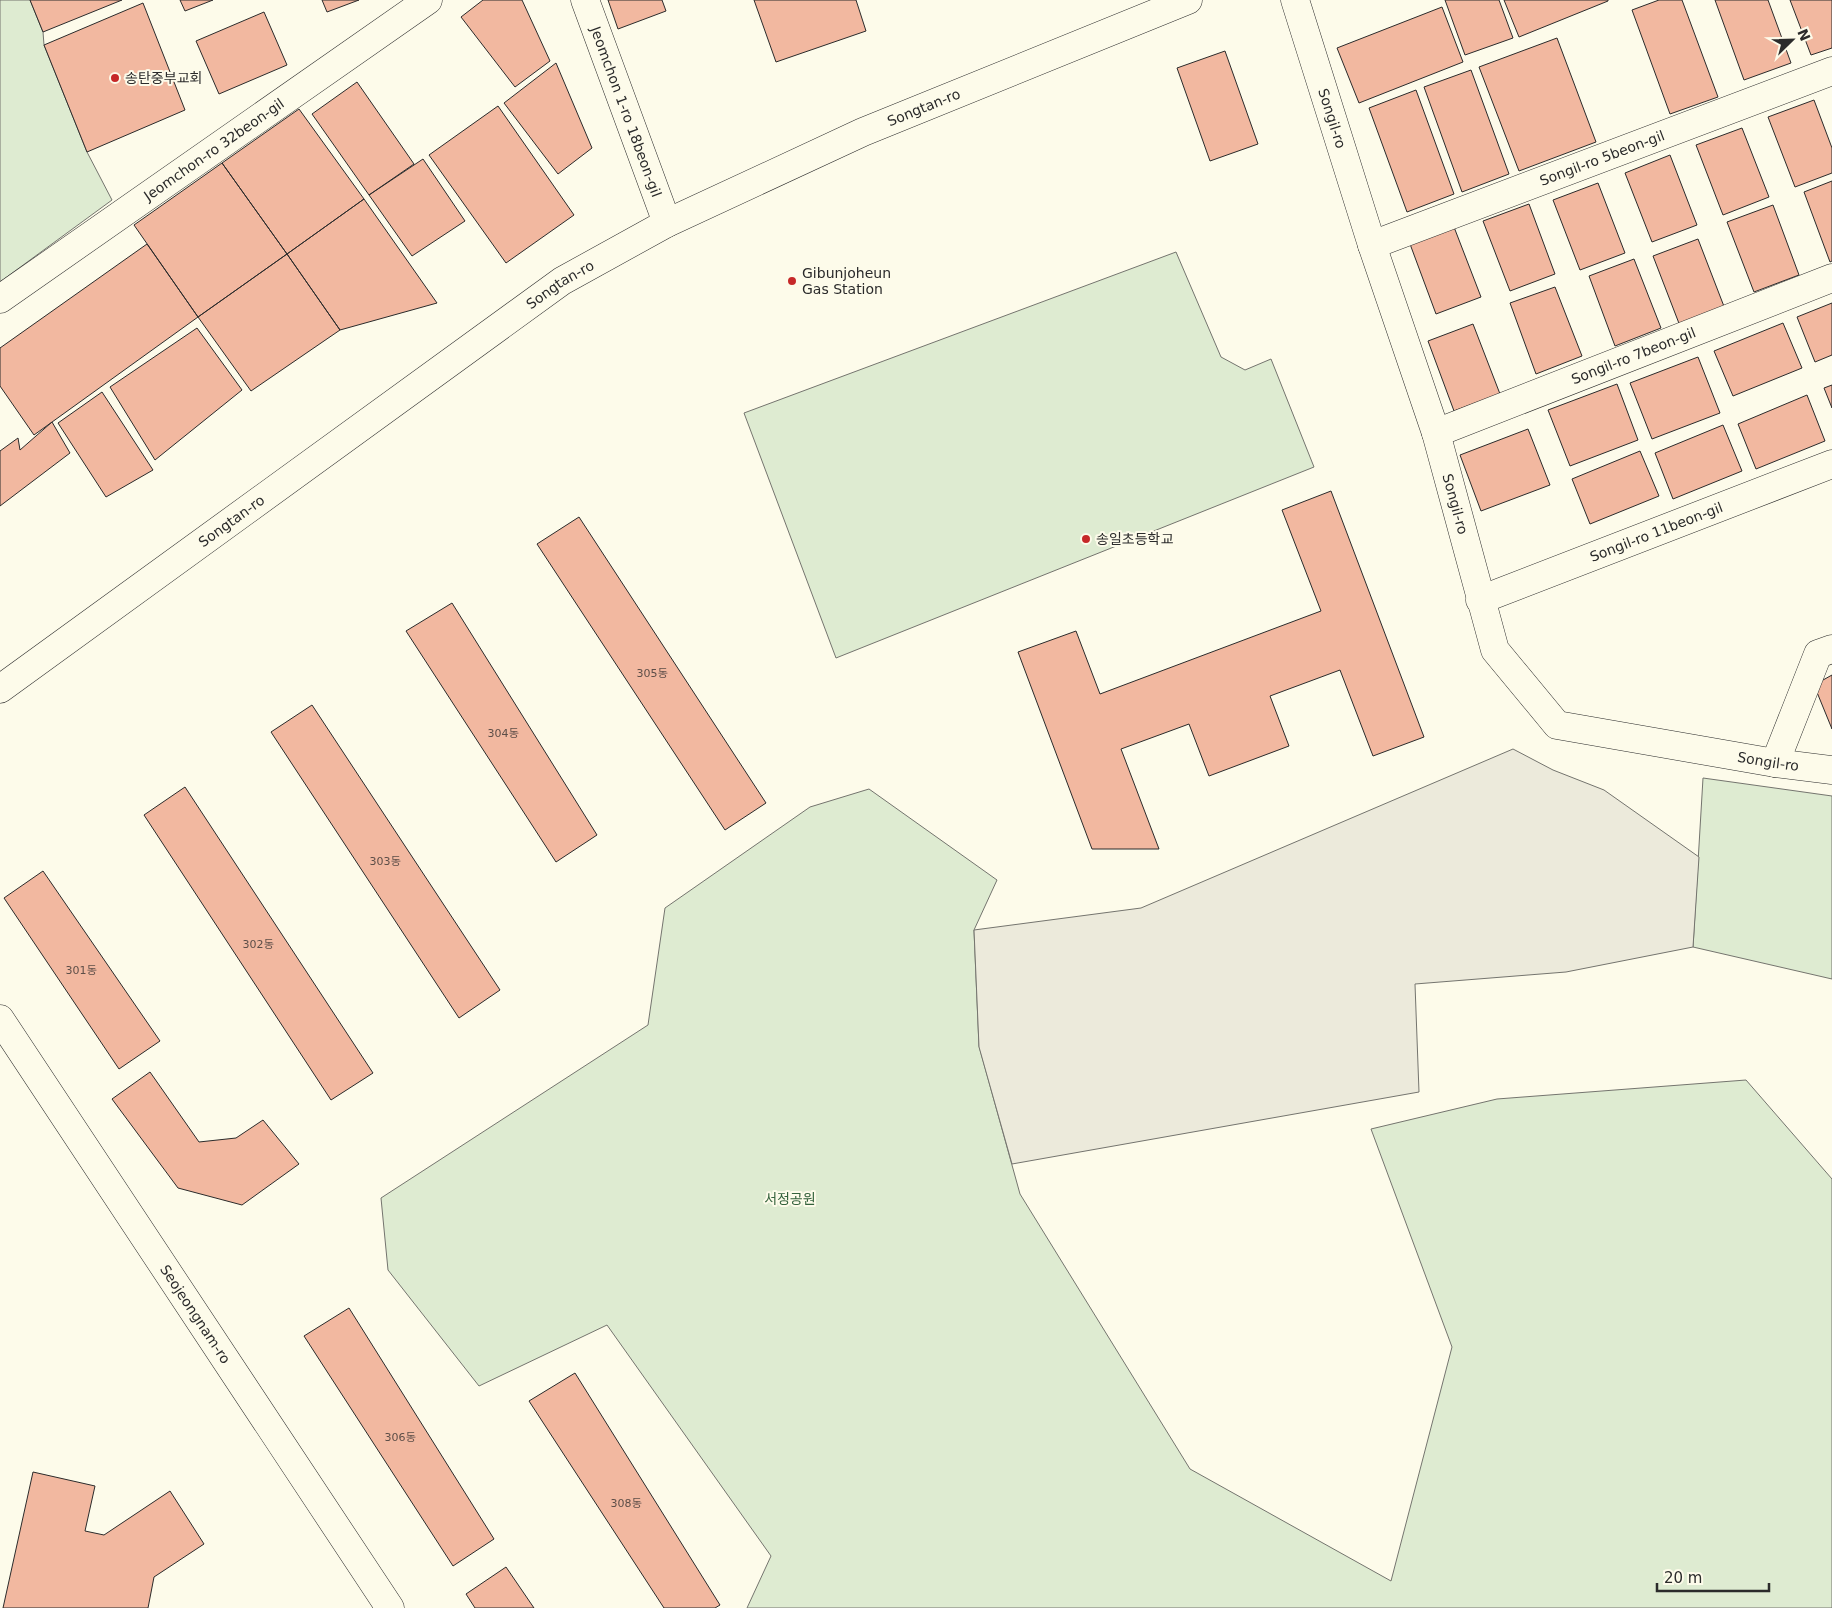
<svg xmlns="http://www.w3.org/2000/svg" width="1832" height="1608" font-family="'DejaVu Sans','Noto Sans KR',sans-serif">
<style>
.green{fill:#deebd1;stroke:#74746e}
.parking{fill:#eceadb;stroke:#74746e}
.building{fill:#f2b8a0;stroke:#2b2b2b}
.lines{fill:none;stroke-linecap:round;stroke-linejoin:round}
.street-casing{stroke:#2b2b2b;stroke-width:29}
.secondary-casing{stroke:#2b2b2b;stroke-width:29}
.street{stroke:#fdfbea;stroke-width:28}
.secondary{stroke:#fdfbea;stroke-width:28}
.poi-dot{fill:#c62828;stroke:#fdfbea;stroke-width:2}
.labels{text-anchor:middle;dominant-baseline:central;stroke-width:4;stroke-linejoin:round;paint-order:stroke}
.number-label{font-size:11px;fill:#5d4e48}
.poi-label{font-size:14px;fill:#2b2b2b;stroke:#fdfbea;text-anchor:start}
.street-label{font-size:14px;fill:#2b2b2b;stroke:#fdfbea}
.park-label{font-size:14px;fill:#34623c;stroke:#fdfbea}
</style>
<rect width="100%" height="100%" fill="#fdfbea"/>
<path class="green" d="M0 0H30L43 32 44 45 87 152 112 200 0 282Z
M1176 252 1221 357 1245 370 1271 359 1314 467 836 658 744 413Z
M1703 778 1832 796V979L1693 947Z
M869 789 997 880 974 930 979 1046 1020 1194 1190 1469 1391 1581 1452 1347 1371 1129 1497 1099 1746 1080 1832 1179V1608H747L771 1556 607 1325 479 1386 388 1270 381 1198 648 1025 665 908 810 807Z"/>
<path class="parking" d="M1513 749 1553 770 1604 790 1699 857 1693 947 1566 972 1415 984 1419 1092 1012 1164 979 1047 974 930 1141 908Z"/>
<path class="building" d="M30 0H122L43 32Z
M180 0H213L185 11Z
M322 0H359L327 12Z
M483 0H522L550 61 515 87 461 17Z
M608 0H662L666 11 618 29Z
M754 0H856L866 31 776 62Z
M1445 0H1499L1513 38 1465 55Z
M1504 0H1608V1L1519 37Z
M1659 0H1682L1718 97 1670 114 1632 10Z
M1715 0H1768L1791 63 1744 80Z
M1790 0H1832V48L1811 55Z
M143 3 185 110 87 152 44 45Z
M1442 7 1463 62 1359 103 1337 48Z
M264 12 287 65 219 94 196 41Z
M1557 38 1596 142 1519 171 1479 67Z
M1225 51 1258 144 1210 161 1177 68Z
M556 63 592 148 558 174 504 103Z
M1471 70 1509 174 1462 192 1424 87Z
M357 82 414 164 369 195 312 114Z
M1416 90 1454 194 1407 212 1369 108Z
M1814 100 1832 148V173L1795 187 1768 117Z
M498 106 574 215 506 263 429 155Z
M299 109 364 199 287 254 222 163Z
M1742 128 1769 197 1723 215 1696 145Z
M1670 155 1697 225 1652 242 1625 173Z
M423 159 465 221 412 256 369 195Z
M222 163 287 254 198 317 134 225Z
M1832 181V261L1830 262 1804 192Z
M1598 183 1625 253 1580 270 1553 200Z
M364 199 437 303 340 330 287 254Z
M1529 204 1555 274 1510 291 1483 221Z
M1773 205 1799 275 1754 292 1727 222Z
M1454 227 1481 297 1436 314 1410 244Z
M1698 239 1725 309 1680 326 1653 256Z
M147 244 198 317 34 435 0 386V348Z
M287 254 340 330 251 391 198 317Z
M1634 259 1661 328 1615 346 1589 276Z
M1555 287 1582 356 1536 374 1510 303Z
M1832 303V355L1815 362 1797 317Z
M1783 323 1802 368 1733 396 1714 351Z
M1473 324 1500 394 1454 411 1428 341Z
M197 328 242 390 155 460 110 387Z
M1698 357 1720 413 1652 439 1630 383Z
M1617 384 1638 440 1570 466 1548 410Z
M1832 385V408L1824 388Z
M102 392 153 470 106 497 58 423Z
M1807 395 1825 441 1756 469 1738 424Z
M52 422 70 453 0 506V451L18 438 20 450Z
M1723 425 1742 471 1673 499 1655 453Z
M1528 429 1550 485 1481 511 1460 455Z
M1640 451 1659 496 1590 524 1572 479Z
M1331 491 1424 737 1373 756 1340 670 1270 696 1289 746 1209 776 1189 724 1121 749 1159 849H1092L1018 652 1076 631 1100 694 1321 611 1282 510Z
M579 517 766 803 725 830 537 544Z
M452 603 597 835 556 862 406 631Z
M1832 675V729L1814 685Z
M312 705 500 990 459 1018 271 732Z
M185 787 373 1073 331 1100 144 815Z
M43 871 160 1041 119 1069 4 898Z
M150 1072 199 1142 236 1138 263 1120 299 1164 242 1205 178 1188 112 1099Z
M349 1308 494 1539 453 1566 304 1336Z
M575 1373 720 1605 715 1608H664L529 1401Z
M33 1472 95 1486 85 1531 104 1535 170 1491 204 1544 154 1577 148 1608H3Z
M506 1567 534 1608H475L466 1594Z"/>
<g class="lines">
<g class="street-casing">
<g id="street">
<path id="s1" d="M585 0 667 223"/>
<path id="s2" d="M1295 0 1372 245 1436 433 1495 650 1557 725 1775 763 1832 770"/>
<path id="s3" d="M1372 245 1832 71"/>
<path id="s4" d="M0 299 428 0"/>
<path id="s5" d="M1436 433 1832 278"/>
<path id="s6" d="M1480 600 1832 464"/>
<path d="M1775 763 1818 654 1832 649"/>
<path id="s7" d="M0 1019 390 1608"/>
</g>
</g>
<g class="secondary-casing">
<g id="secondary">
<path id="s8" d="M0 689 562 281 667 223 863 132 1188 0"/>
</g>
</g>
<use href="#street" class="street"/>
<use href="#secondary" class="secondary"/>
</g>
<g class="poi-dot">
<circle cx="115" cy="78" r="5"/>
<circle cx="792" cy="281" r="5"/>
<circle cx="1086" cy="539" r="5"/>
</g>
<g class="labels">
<g class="number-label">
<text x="652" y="673">305동</text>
<text x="503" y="733">304동</text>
<text x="385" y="861">303동</text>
<text x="258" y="944">302동</text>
<text x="81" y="970">301동</text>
<text x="400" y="1437">306동</text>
<text x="626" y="1503">308동</text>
</g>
<g class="poi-label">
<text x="125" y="78">송탄중부교회</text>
<text x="802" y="273">Gibunjoheun<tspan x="802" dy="16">Gas Station</tspan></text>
<text x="1096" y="539">송일초등학교</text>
</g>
<g class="street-label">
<text stroke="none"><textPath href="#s8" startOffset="1096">Songtan-ro</textPath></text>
<text stroke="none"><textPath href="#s1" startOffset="119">Jeomchon 1-ro 18beon-gil</textPath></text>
<text stroke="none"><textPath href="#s2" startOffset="124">Songil-ro</textPath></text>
<text stroke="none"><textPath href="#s4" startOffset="261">Jeomchon-ro 32beon-gil</textPath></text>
<text stroke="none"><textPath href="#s3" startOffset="246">Songil-ro 5beon-gil</textPath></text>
<text stroke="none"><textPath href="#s8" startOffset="691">Songtan-ro</textPath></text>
<text stroke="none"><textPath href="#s5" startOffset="212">Songil-ro 7beon-gil</textPath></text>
<text stroke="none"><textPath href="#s2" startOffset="529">Songil-ro</textPath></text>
<text stroke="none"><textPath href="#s8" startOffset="286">Songtan-ro</textPath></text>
<text stroke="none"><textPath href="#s6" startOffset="189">Songil-ro 11beon-gil</textPath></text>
<text stroke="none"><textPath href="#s2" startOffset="992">Songil-ro</textPath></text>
<text stroke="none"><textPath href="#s7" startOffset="354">Seojeongnam-ro</textPath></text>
</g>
<g class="park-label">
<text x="790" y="1199">서정공원</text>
</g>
</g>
<g transform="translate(1792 40) rotate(67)" stroke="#fdfbea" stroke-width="4" paint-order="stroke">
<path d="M0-4L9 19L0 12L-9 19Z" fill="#2b2b2b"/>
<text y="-8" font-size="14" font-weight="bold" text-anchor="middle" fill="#2b2b2b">N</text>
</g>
<path d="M1657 1583v8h112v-8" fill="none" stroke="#2b2b2b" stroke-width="2.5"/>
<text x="1664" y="1583" font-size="15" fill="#2b2b2b" stroke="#fdfbea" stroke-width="4" paint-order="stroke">20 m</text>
</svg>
